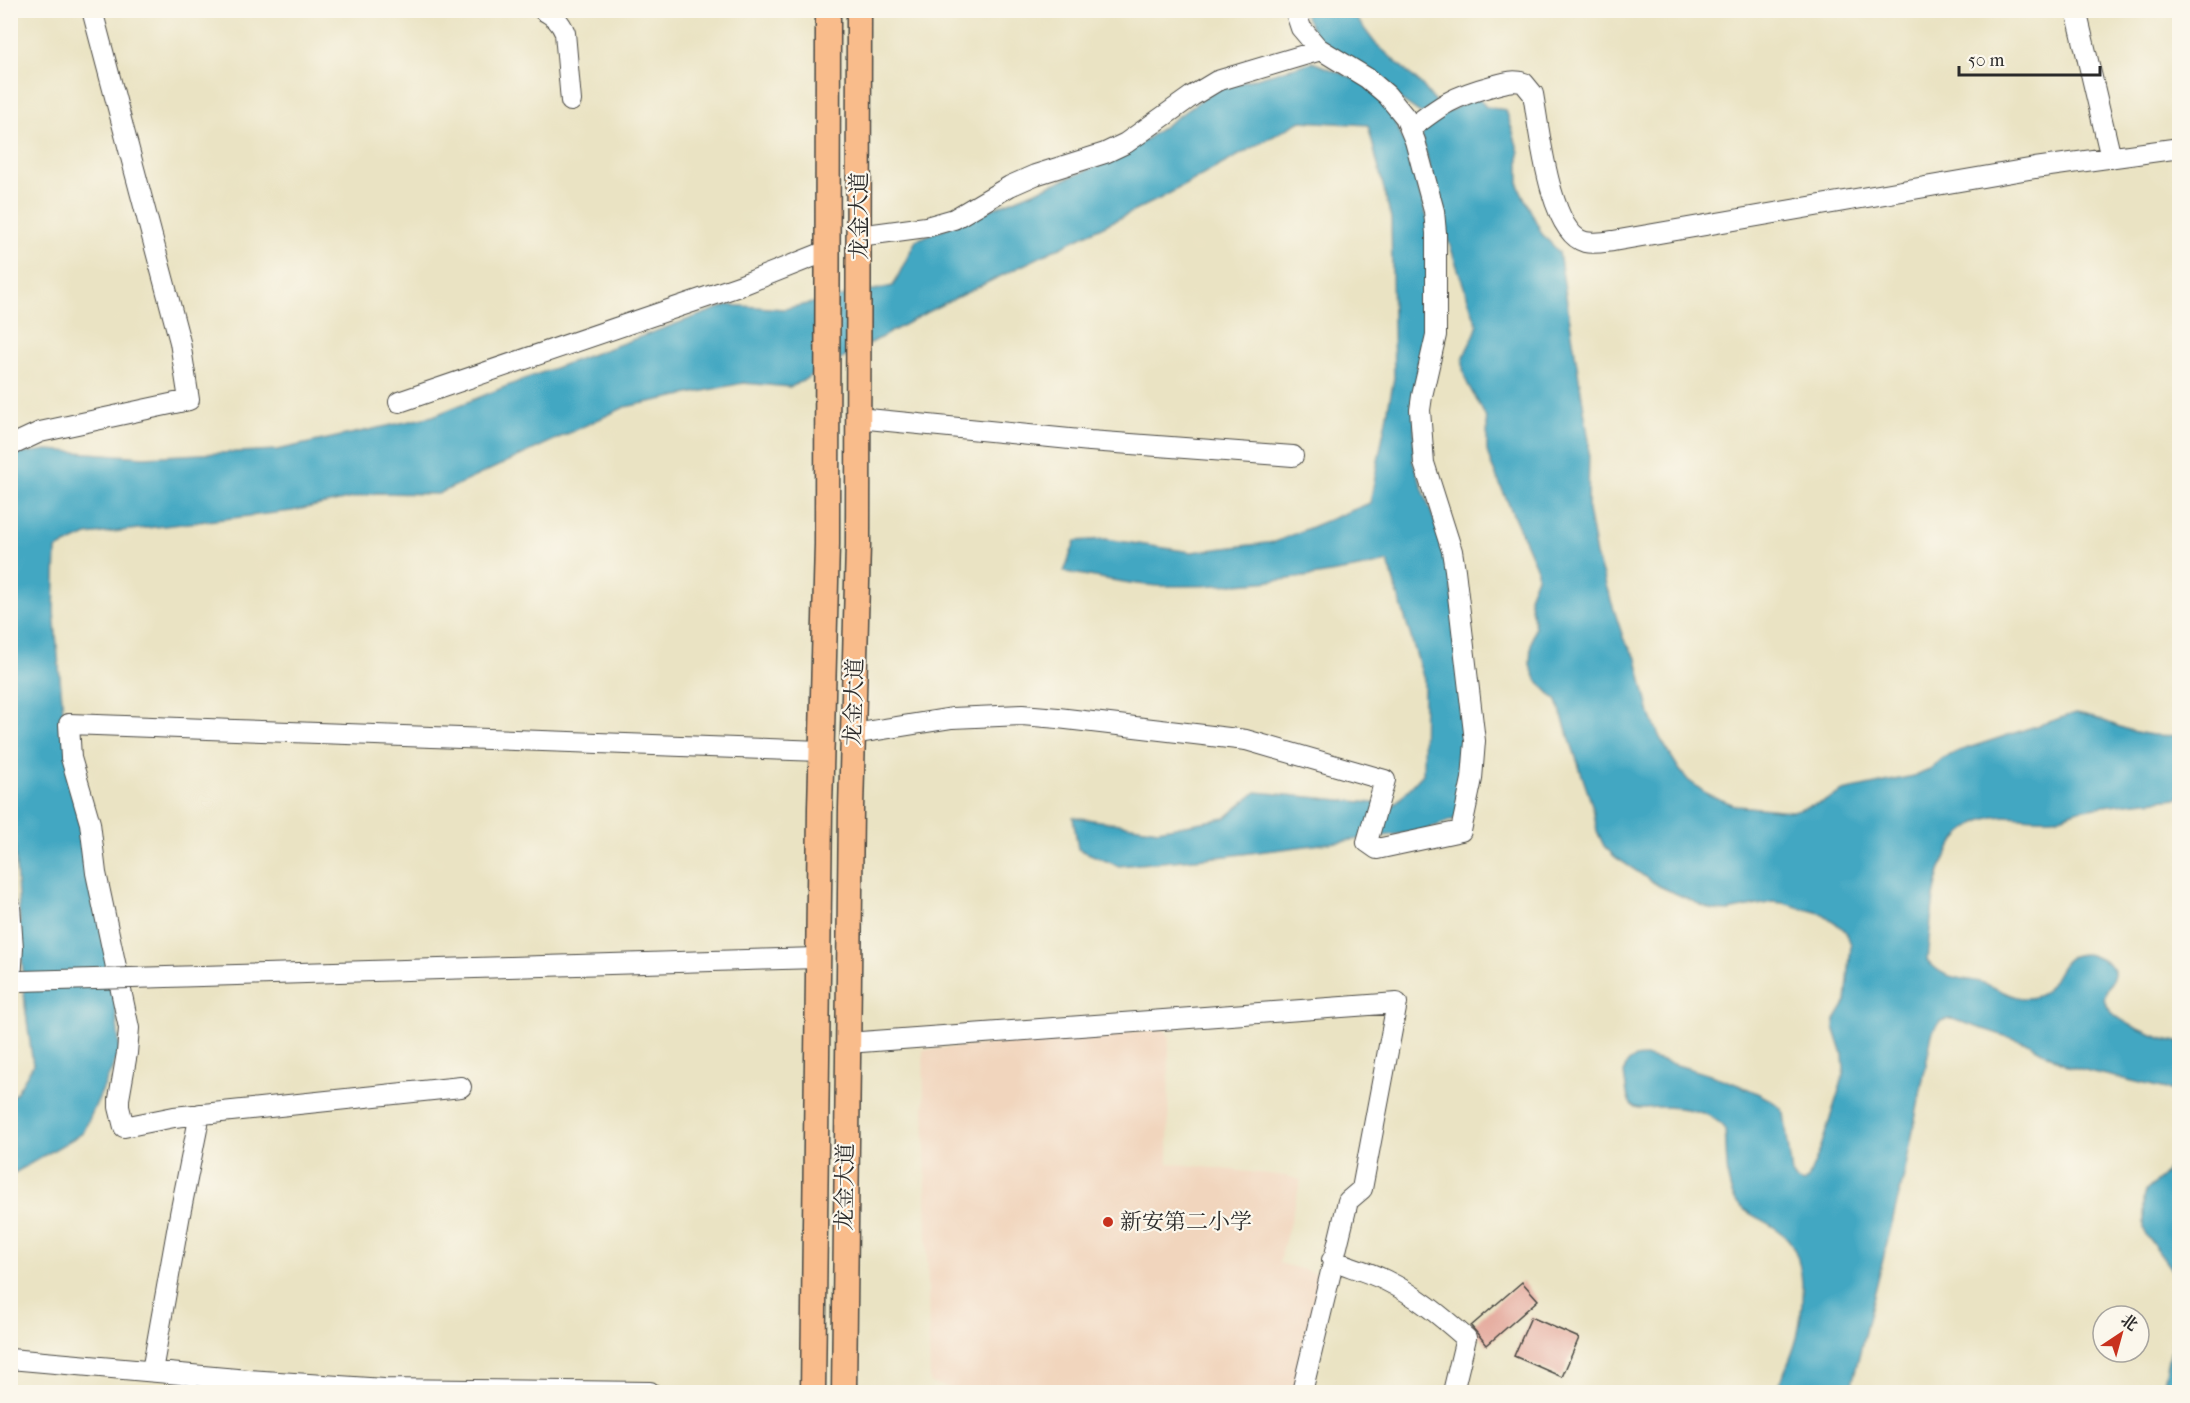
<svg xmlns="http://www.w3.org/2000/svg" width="2190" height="1403" font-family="'IM FELL French Canon','Noto Serif SC',serif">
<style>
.built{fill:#f1d5bd}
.water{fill:#42a7c2;stroke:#366976;stroke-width:1.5}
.building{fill:#e4a89b}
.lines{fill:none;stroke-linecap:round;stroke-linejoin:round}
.minor-casing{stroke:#484742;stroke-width:22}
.major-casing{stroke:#484742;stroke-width:27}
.minor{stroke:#fff;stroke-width:20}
.major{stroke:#f9bc8b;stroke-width:24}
.minor-bridge-casing{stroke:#484742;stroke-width:22;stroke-linecap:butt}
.minor-bridge{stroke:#fff;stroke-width:20}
.poi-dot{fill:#c8321e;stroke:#fbf7ec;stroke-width:2}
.labels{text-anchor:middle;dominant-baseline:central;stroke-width:4.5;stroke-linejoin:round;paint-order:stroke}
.street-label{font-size:22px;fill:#2b2b2b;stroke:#fbf7ec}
.poi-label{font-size:22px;fill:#2b2b2b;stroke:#fbf7ec;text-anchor:start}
</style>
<rect width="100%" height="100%" fill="#fbf7ec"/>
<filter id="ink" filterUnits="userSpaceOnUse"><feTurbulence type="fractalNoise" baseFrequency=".0167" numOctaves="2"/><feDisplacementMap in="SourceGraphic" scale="12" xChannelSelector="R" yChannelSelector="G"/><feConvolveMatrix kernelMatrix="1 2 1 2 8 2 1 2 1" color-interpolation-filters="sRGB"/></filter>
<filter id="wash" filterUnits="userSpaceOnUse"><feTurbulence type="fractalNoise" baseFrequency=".008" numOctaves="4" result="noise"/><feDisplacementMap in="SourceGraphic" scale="24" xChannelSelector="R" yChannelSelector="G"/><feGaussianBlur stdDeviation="1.35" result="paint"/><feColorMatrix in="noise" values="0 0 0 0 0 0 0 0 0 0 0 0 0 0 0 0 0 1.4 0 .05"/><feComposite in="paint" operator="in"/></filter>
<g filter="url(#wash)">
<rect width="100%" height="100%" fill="#eae3c3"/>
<path class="built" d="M1164 1029 1169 1036 1168 1163 1286 1176 1301 1180 1279 1263 1326 1276 1295 1392H966L930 1383 923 1050Z"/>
<path class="water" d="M1303 11H1351L1375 43 1422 85 1437 104 1422 114 1319 42Z
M1312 62 1356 79 1386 103 1406 146 1431 231V327L1416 398 1413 462 1449 561 1469 750 1457 818 1423 831 1227 856 1118 866 1078 849 1073 817 1158 830 1225 818 1256 792 1394 805 1423 774 1424 680 1388 562C1315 578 1239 587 1164 586 1133 586 1096 576 1064 572L1075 541 1106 539 1191 552 1275 542 1370 503 1394 378 1391 218 1368 125 1301 121 1161 198 931 310 791 387 743 383 625 407 438 494 376 493 292 511 87 535 56 549 54 612 65 732 109 944 120 1051 83 1133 11 1175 10 1097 15 1095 33 1065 25 1005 11 788V455L47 450 144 457 277 450 433 416 527 378 728 305 784 309 893 286 916 240 1124 155 1215 90Z
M1477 96 1486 107 1506 110 1519 152V187L1542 234 1559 252 1589 441 1588 510 1596 555 1624 640 1637 659 1650 714 1660 738 1679 769 1688 780 1707 794 1737 806 1792 811 1823 802 1843 791 1918 775 1931 769 1942 759 1959 751 2076 713C2099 716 2118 729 2141 733 2154 736 2167 736 2179 735V798C2148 801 2115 803 2084 809 2073 810 2064 818 2053 818 2033 820 2013 814 1994 817 1931 829 1933 911 1927 960 1944 980 1959 977 1980 982 1998 987 2017 1004 2037 996 2060 987 2055 953 2085 954 2091 954 2097 958 2102 960 2130 973 2100 987 2105 1002 2112 1022 2161 1040 2179 1042V1092L2068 1066 2030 1044 1952 1019C1940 1019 1936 1024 1932 1034L1905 1171 1850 1392H1776C1783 1374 1793 1356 1797 1337 1804 1306 1808 1255 1782 1233 1768 1220 1743 1215 1734 1198 1725 1182 1727 1149 1725 1130 1714 1110 1679 1107 1658 1107 1649 1107 1637 1111 1631 1104 1627 1100 1627 1092 1626 1087 1625 1079 1622 1071 1627 1064 1632 1057 1640 1057 1648 1057 1676 1065 1772 1089 1784 1113L1792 1174 1796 1180 1803 1183 1808 1179 1820 1150 1841 1084 1844 1069 1843 1055 1834 1027 1835 1020 1846 1002 1851 945 1846 931 1823 914 1783 903 1773 902 1728 911 1712 910 1659 886 1615 857 1604 846 1597 831 1593 808 1557 701 1536 679 1530 665 1531 643 1535 627 1529 597 1537 577V569L1491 464C1490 460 1488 455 1487 451 1486 440 1489 430 1486 419 1480 400 1462 384 1463 364 1463 349 1476 339 1477 325L1444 228 1422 137 1425 124Z
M2179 1152V1280L2146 1235 2144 1228V1199L2146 1191 2163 1176Z
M2179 1311V1392H2162Z"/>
<g id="blocks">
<path class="building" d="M1522 1282 1538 1300 1487 1345 1471 1326Z
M1531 1317 1579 1338 1562 1377 1514 1356Z"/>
</g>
</g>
<g filter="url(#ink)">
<use href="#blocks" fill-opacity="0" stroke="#484742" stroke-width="1.5"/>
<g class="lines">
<g class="minor-casing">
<path id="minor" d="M543 10C554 16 560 21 565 33L571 101
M2076 10 2111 158
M1410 129C1441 105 1454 96 1492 86 1503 83 1513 79 1524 83L1533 94C1539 126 1549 233 1585 242 1593 244 1604 242 1613 241L2035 168 2180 148
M859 236 926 227 954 219 1010 186 1035 175 1105 153 1126 143 1192 96 1217 81 1321 50
M399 402 739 286 827 251
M858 418 1090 441 1293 456
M10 446 40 432 189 400 180 342 92 10
M853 734 952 718 1022 715 1058 718 1246 740 1385 780 1367 842 1377 849 1461 831 1472 779 1475 741 1455 570 1452 551 1424 463 1420 410 1422 396 1436 335V233L1434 211 1415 141 1405 117 1387 95 1367 78 1318 48 1301 28 1295 10
M10 906 13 948 11 981
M131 978 818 958
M847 1043 1397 1003 1362 1189 1348 1201 1302 1392
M461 1087 174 1117 124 1127 119 1107V1099L127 1053 129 1028 96 873 90 823 71 758 69 724C320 734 571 740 821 751
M1332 1260C1350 1267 1369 1272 1385 1280 1416 1295 1441 1316 1466 1338L1453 1392
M10 1359 248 1380 384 1389 650 1392
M152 1371 180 1214 200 1114"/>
</g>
<g class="major-casing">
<path id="major" d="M813 1392 820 808 827 544 828 10
M844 1392 851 809 858 545 859 10"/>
</g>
<use href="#minor" class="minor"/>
<use href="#major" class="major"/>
<g class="minor-bridge-casing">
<path id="minor-bridge" d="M21 981 131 978"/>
</g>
<use href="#minor-bridge" class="minor-bridge"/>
</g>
</g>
<circle class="poi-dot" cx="1108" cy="1222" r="6"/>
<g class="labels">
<g class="street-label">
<text transform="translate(859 216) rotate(-90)">龙金大道</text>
<text transform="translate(854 702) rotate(-88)">龙金大道</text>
<text transform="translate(845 1187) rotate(-89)">龙金大道</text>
</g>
<g class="poi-label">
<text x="1120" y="1222">新安第二小学</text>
</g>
</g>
<rect width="2190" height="1403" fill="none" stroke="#fbf7ec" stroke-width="36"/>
<g transform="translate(2121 1334) rotate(36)"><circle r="28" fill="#fbf7ec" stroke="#a8a59f" stroke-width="1.5"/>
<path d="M0-4.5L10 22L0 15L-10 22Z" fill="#c8321e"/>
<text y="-9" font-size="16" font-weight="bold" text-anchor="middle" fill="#2b2b2b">北</text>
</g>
<path d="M1959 66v9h141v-9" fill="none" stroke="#2b2b2b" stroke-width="3"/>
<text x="1968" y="66" font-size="18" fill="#2b2b2b" stroke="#fbf7ec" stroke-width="4.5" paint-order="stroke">50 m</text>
</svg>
